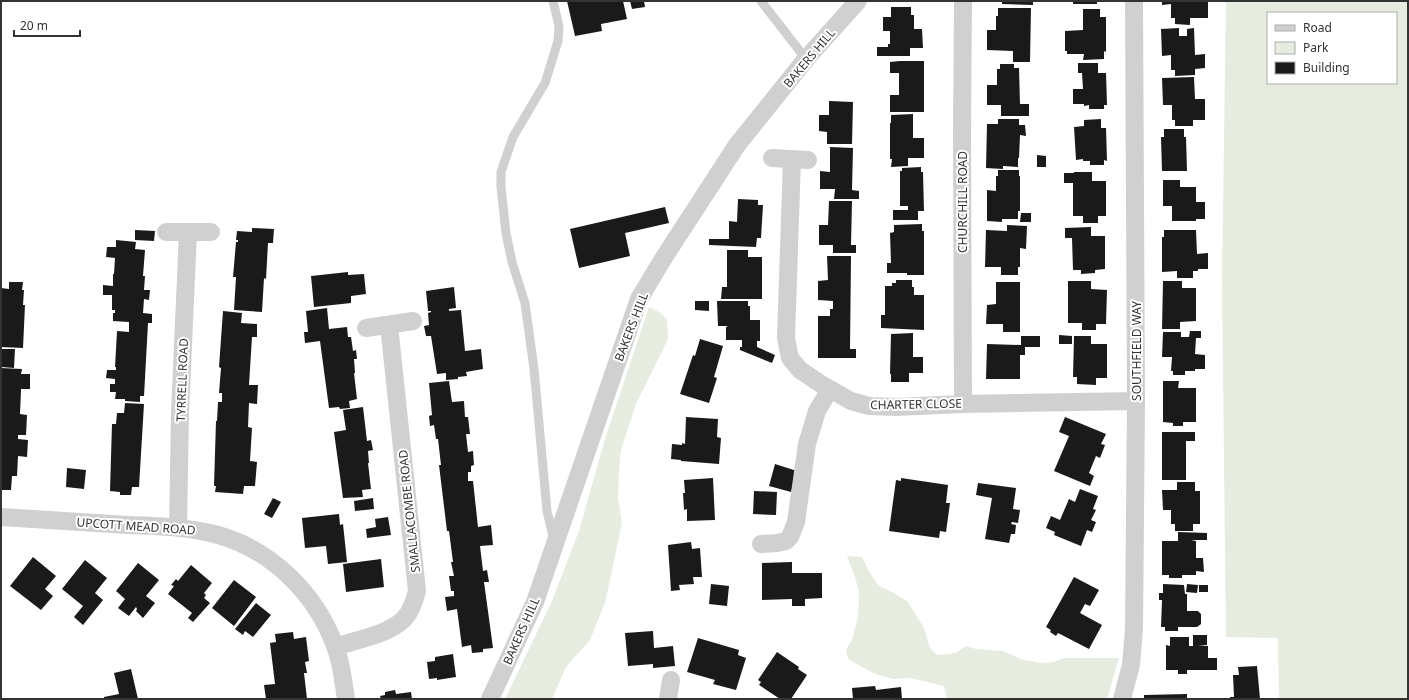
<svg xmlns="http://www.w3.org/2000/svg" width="1409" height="700" font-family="'Noto Sans',sans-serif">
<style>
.green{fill:#e6ecdf;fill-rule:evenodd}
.building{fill:#1a1a1a}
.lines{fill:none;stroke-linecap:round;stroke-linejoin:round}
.lane{stroke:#d0d0d0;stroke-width:9}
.street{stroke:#d0d0d0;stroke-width:18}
.labels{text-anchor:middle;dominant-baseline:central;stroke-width:4;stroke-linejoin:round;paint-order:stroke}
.street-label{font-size:12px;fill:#333;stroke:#fff}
</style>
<rect width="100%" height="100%" fill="#fff"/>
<path class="green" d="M1226 1H1408V699H1279L1278 638 1226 637 1222 282ZM1268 13H1396V83H1268Z
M649 307 661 313 667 320 668 339 636 404 621 450 619 470 618 498 622 523 605 603 590 640 566 667 552 699H505L552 601 579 531 605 439Z
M847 556 862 557 870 573 879 586 894 593 908 602 924 628 930 648 937 655 956 653 966 646 976 649 1003 651 1021 659 1040 663 1054 662 1064 658H1119L1107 699H947L944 686 910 678 894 679 875 674 848 659 846 650 852 640 858 617 859 592 855 577Z"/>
<path class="building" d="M567 1H623L627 19 601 24 602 31 575 36Z
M630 1H644L645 7 632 9Z
M1002 1H1033V5L1002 4Z
M1073 1H1097V4H1073Z
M1162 1H1208V18H1190V25L1175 24V18H1171V4L1162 5Z
M891 7H911V15H914V29H922L923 48H910V56H877V47H888V44H890V31H883V17H891Z
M998 8H1031L1030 62H1013V51L987 50V30H996V16H998Z
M1083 9H1100V17H1106V52L1104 51V59L1083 60 1084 54H1067V51H1065V31L1083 30Z
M1179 28V36H1187V29L1194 28 1195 55 1205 54V68L1195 69V75L1175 76V70H1171V55L1162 56 1161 29Z
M900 61H924V112H890V95H899V73H890V62Z
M1078 63H1098V73H1106L1107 105H1104V109H1089V105L1084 106V104H1073V89H1083L1082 73H1078Z
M1000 64H1014V68H1019L1020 104H1029V116H1001V105H987V85H997V69H1000Z
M1194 77 1195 99H1205V120H1193V126H1175V120H1172V105H1163L1162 78Z
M829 101 853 102 852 144H827V132L819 131V115H829Z
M913 114V138H924V158H908V166L891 167 892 159H890V123H891V115Z
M998 119H1019V125H1025L1026 136 1020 135 1019 158H1018V167L1003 166V169L986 168 987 124H998Z
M1101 119V128H1106L1107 161 1104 160V165H1090V161H1083V159L1076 160 1074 127 1084 126V120Z
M1164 129H1184V137H1186L1187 171H1162L1161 137H1164Z
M830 147 853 148 852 190 859 191V199H834L835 189H820V171L830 172Z
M1037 155 1046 156V167H1037Z
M921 167V172H923L924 211H918V220H893V210H908V206H900V171H902V168Z
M998 170H1019V176H1020V211H1018V219H1002V222L987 221V190L996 191V176H998Z
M1074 172H1092V181H1106V216H1098V223H1083V216H1073V183H1064V173H1074Z
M1163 180H1180V187H1196V202H1205V219H1196V221H1172V206H1163Z
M738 199 758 200V205H763L761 238H757L756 247 709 245V239H729V221L737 222Z
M829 201H852L851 245H856V253H833V245H819V225H828Z
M665 207 669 223 625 233 630 256 579 268 570 229Z
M1021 213H1031V222H1020Z
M922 224V231H924V275H907V273H887V263H891L890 233 894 232V225Z
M1007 225 1027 226 1026 249 1020 248V267H1018V275H1001V267H985L986 230 1007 231Z
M1091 227V236H1105V269L1095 270V273L1081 274V270H1073L1072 238H1065V228Z
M252 228 274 229 273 243H268L266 279 264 278 262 312 234 310 236 277H233L236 242H238V240H236L237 231 252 232Z
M135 230 155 231 154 241 135 240Z
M1164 230H1196L1197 254 1208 253V269H1198V271H1193V278H1177V271L1162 272V237H1164Z
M116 240 136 242 135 249 145 250 143 276H145L144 290H150L149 300 144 299 143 313 152 314V323H148L144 396H140V402L125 401V399H115L116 392H110V384H115V379L106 378 107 370H116V367H115L117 331 129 332V322L113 321V313H115V310H112V295H103V285L113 286V274H114L115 258 106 257 107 247H116Z
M727 250H748V257H762V299H721L722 287H727Z
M827 256H851L850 349H856V358H818V316H830V309H833V301L818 300V281L828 280Z
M348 272V275L364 274 366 294 351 296V303L314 307 311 276Z
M896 280H912V287H914V295H924V330L881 328V315H885V286H892V283H896Z
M1068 281H1091V289L1107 290 1106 324H1096V330H1082V323H1068Z
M1163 281H1182V288H1196V321L1180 322V329H1162Z
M9 282H23L22 290H24L23 305H25L23 348 1 347V288L9 289Z
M996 282H1020V332H1003V324H986L987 305 996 304Z
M454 287 456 308 449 309V311L461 310 465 351 481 349 483 369 466 372 467 376 458 377V379L446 380V373L437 374 431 336H426L424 326 429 325 428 313 431 312V311H428L426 291Z
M695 301H709V311L695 310Z
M717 301H748V306H750V320H760V341H757V347L775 355 772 363 740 350V347H742V340H726V327L728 326H718Z
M327 308 329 329 347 327 348 337H351L353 351 356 350 357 359H354L355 373H354L357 399 349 401 350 408 340 409 339 407 329 408 320 341 305 343 304 332H308L306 311Z
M223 311 242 313 241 323 257 324V337H252L249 385H258L257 404 249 403 248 427 252 428 250 461 257 462 255 486H244L243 494 215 492 216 486H214L216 421H217L218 402H222V393H219L221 368 219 367Z
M1190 331H1201V338H1196L1195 354 1205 355V369H1195V371H1185V375H1173V371H1171L1172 357H1162L1163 332H1181V337H1189Z
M913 333V357H923V373H909V382H891V374H890L891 334Z
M1059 335 1072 336V344H1059Z
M1021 336H1040V347H1025V355H1020V379H986L987 344 1021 345Z
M1074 336H1091V344H1107V378H1096V385L1077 384V377H1073Z
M700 339 723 346 714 377 717 378 709 403 680 394 693 355 695 356Z
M1 349H15L14 368 1 367Z
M1 368 22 369 21 374H30V389H21V391L20 414 27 415 26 435H18V439L28 440 27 457 18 456 17 476H12L11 490H1Z
M449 381 452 402 464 401 465 417H468L470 434H466L468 452 473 451 474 465 471 466V472H468V481H473L478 527 491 525 493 545 480 546 483 571 487 570 489 582H484L493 648 483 649V652L472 653 471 645 462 647 457 609 447 611 445 597 454 596V591H451L449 576H454L451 562H453L449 531H447L439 465H441L438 439H436L434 425 430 426 429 416 432 415 429 383Z
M1163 381H1179L1178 388H1196V422H1183V426H1173V423L1163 422Z
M125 403 144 404 139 487H132L131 495H120V492L110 491 112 424H116L117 413H124Z
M363 407 367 441 371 440 373 450 368 451 369 463H368L371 489 362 490 363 497 343 498 334 432 346 430 343 410Z
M686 417 718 419 717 437 721 438 719 464 681 461V460L671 459 672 444 682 445V443L685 444Z
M1065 417 1106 434 1101 444 1105 445 1100 458 1096 456 1089 473 1094 476 1090 486 1054 471 1069 436 1059 432Z
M1162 432H1195V441H1186V480H1162Z
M775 464 797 471 791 492 769 486Z
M67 468 86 470 84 489 66 487Z
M713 478 715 520 687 521V509L684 510 683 493H685L684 480Z
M901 478 948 485 946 503H950L946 532 940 531 939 538 889 531 896 480 901 481Z
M1177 482H1195V491H1200V524H1193V531H1175V524H1171V510H1163L1162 490H1177Z
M978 483 1016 488 1013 509 1020 510 1018 523 1012 522 1011 524 1016 525 1015 534H1011L1009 543 985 539 992 498 976 495Z
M1080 489 1098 496 1093 509 1096 510 1091 520 1096 522 1092 532 1087 530 1081 546 1054 535 1055 532 1046 528 1051 516 1060 520 1069 499 1075 502Z
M754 491 777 492 776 515 753 514Z
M273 498 281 502 272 518 264 514Z
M373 498 374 509 355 511 354 501Z
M339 514 340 525 343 524 347 562 328 564 326 546 305 548 302 518Z
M388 517 391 535 367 538 366 529 376 527 375 519Z
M1178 532 1207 533V540H1191L1196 541V558H1203L1204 572 1196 571V575H1182V578H1169V575H1162V541H1178Z
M691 542 692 549 700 548 702 577H693L694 584 679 585 680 590 671 591 668 545Z
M33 557 56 576 45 589 53 596 41 610 10 586Z
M381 559 384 587 346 592 343 564Z
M85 560 107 578 95 593 103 600 83 625 74 617 83 606 62 589Z
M792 562V573H822V598L805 599V606H792V599L762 600V563Z
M138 563 159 580 146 596 155 603 143 618 136 611 137 609 136 607 129 616 118 608 125 599 116 591Z
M191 565 212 583 204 593 206 595 204 598 210 603 193 622 188 618 192 613 168 594 174 586 171 585 176 579 178 581Z
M1074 577 1099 590 1090 606 1085 604 1080 613 1102 625 1089 649 1058 633 1056 636 1050 632 1051 630 1046 627Z
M234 580 256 597 234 626 212 608Z
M711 584 729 586 727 606 709 604Z
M1163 584 1184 585 1185 594H1187V611H1198L1201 614V624L1197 627H1178V631H1165V627H1161L1162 600H1159V593H1163Z
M1187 584 1198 585 1197 593 1186 592Z
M1199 585H1208V592H1199Z
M256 603 271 615 253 637 245 631 243 635 235 629Z
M653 631 654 648 673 646 675 666 653 668V664L628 666 625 633Z
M293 632 294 639 306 637 309 661 305 662 307 673H304L307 699H266L264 685 275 684 270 643 276 642 275 634Z
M1193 635H1207V645L1198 646H1208V658H1217V670H1187V674H1178V670H1166V645L1170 646V637H1189V646H1193Z
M698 638 739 650 738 655 746 658 736 690 713 684 715 680 687 672Z
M777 652 799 667 798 669 807 675 791 699H780L759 685 761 682 758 680Z
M453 654 456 677 437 680V678L429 679 427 662 435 661V657Z
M1257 666 1260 699H1230V697H1234L1233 675H1239L1238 667Z
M131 669 138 699H104V697L119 694 114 673Z
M875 686 876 690 901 687 902 699H853L852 688Z
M395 690 396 694 411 692 412 699H381L380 696 385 695V692Z
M1187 694V699H1144V695Z"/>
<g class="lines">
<path class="lane" d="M553 1 559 26 558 41 545 83 513 137 501 172V187L506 233 512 262 525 303 534 369 547 511 554 540
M761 1 806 59"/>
<path class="street" d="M963 1 962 132 963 404
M772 158 808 160
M792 159 786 338 790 358 800 370 821 384 851 401 869 406 896 407 963 404 1136 401
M166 232H211
M366 328 413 321
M1 517C43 520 86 522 128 525 158 526 189 527 218 535 272 550 316 594 335 646 342 663 343 681 346 699
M178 528 180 413 188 232
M761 544 777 543 786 541 790 537 796 522 807 444 817 411 830 389
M336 647C357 639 395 634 408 614 412 607 415 599 417 591L389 325
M490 699 535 602 639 299 663 259 737 145 806 59 858 1
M668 699 671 680
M1122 699 1131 665 1134 629 1136 401 1134 1"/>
</g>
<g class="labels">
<g class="street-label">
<text transform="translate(809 58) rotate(-50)">BAKERS HILL</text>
<text transform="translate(962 202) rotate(-90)">CHURCHILL ROAD</text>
<text transform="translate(631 327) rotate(-69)">BAKERS HILL</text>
<text transform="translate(1136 351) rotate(-90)">SOUTHFIELD WAY</text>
<text transform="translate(182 380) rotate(-88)">TYRRELL ROAD</text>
<text transform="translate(916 404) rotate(-1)">CHARTER CLOSE</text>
<text transform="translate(409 511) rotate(-96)">SMALLACOMBE ROAD</text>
<text transform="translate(136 526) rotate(4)">UPCOTT MEAD ROAD</text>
<text transform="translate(521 631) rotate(-66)">BAKERS HILL</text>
</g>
</g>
<rect width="1409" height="700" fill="none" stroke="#333333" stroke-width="4"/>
<rect x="1267" y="12" width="130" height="72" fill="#ffffff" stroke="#adadad"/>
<rect x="1275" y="25" width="20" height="6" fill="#d0d0d0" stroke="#adadad"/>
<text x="1303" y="32" font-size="12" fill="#333333">Road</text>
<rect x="1275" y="42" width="20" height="12" fill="#e6ecdf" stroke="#adadad"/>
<text x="1303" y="52" font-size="12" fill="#333333">Park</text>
<rect x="1275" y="62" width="20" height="12" fill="#1a1a1a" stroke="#adadad"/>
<text x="1303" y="72" font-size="12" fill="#333333">Building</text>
<path d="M14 30v6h66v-6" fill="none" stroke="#333333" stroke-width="2"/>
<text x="20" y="30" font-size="12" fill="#333333" stroke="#ffffff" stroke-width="3" paint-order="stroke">20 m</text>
</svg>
